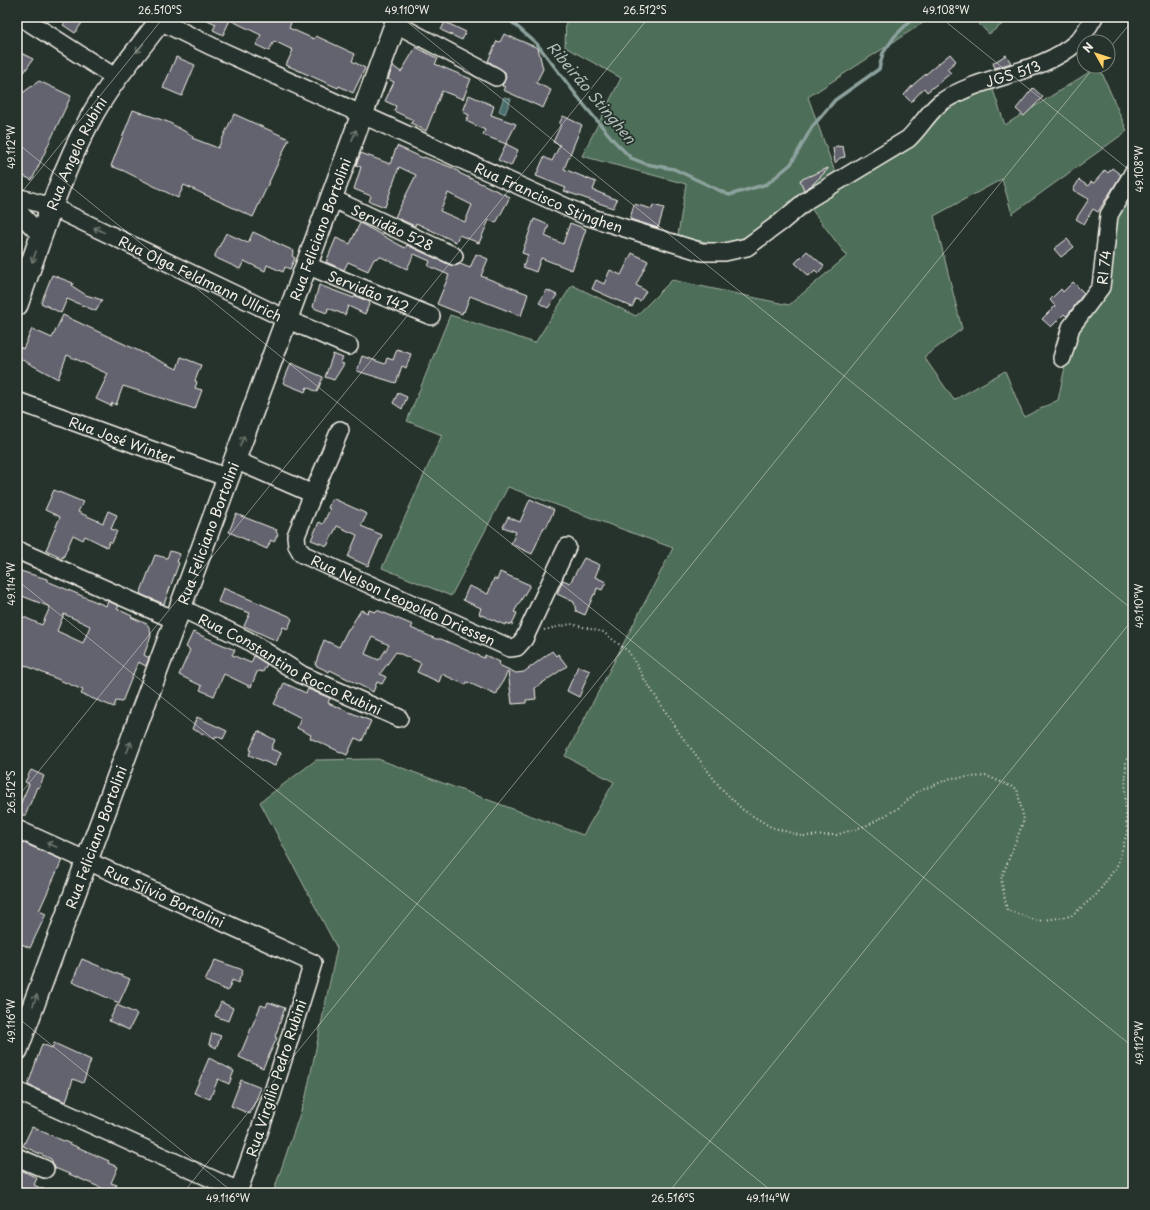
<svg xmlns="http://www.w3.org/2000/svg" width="1150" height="1210" font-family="'Playpen Sans',sans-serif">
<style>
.green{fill:#4e6e58;stroke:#a1b0a0}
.water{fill:#486d6d;stroke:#8da29e}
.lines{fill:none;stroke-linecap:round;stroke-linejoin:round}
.stream{stroke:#8da29e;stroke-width:3.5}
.building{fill:#646370;stroke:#f4f1e8;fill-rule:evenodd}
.minor-casing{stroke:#f4f1e8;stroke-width:20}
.major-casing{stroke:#f4f1e8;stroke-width:24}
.path{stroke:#f4f1e8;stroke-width:2;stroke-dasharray:1 3;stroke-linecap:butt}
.minor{stroke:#26332d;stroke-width:17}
.major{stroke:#26332d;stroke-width:21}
.oneway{stroke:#6e766e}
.ticks{fill:none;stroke:#f4f1e8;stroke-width:1;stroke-opacity:0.45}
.labels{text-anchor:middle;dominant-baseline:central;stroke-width:3.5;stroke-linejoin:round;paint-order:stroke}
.street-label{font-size:14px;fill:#f4f1e8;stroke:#26332d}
.water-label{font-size:15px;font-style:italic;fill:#afbcb7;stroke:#26332d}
.neatline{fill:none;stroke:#f4f1e8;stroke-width:1.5}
.ticks-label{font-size:10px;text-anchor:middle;fill:#f4f1e8}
</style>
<rect width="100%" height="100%" fill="#26332d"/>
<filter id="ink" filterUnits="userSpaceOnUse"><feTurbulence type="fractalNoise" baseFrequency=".025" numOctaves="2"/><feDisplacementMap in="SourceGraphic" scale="8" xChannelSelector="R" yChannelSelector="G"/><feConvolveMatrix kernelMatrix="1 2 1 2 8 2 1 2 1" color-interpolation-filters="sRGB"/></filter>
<g filter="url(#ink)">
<path class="green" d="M566 17H932L808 97 836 175C806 196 760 239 723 243 708 244 692 239 678 235L686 184 582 156 621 78 565 47Z
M972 17H1012L989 34Z
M1099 66 1127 131 1012 214 1002 179 934 216 962 329 924 357 954 400 1005 371 1024 417 1058 400 1072 334 1104 286 1111 217 1133 178V1193H273L306 1096 337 948 260 802 316 760 378 759 583 835 614 782 565 756 673 548 508 487 451 596 382 568 442 435 407 421 450 315 535 343 572 285 636 316 672 280 789 305 847 256 809 206 934 113 991 84 1005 125Z"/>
<path class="water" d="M504 97 511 99 505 114 499 111Z"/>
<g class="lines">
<path class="stream" d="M506 17 537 44 584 105 615 142 631 158 646 164 674 169 729 195 767 184 791 164 812 127 835 100 879 69 883 53 895 36 914 17"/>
</g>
<path class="building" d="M69 17H86L75 33 63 25Z
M201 17H293L289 28 314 39 316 36 355 54 352 61 365 68 353 93 339 86 338 88 286 65 293 50 274 41 269 51 256 45 261 35 230 20 223 35 213 30 216 24Z
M445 22 466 32 462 40 441 30Z
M504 34 538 48 543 69 536 83 551 90 543 108 503 90 505 87 502 86 506 77 505 72 488 61 497 41 500 42Z
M416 47 438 59 435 64 471 79 463 99 442 91 426 131 411 123 413 120 394 111 396 106 385 101 394 82 388 79 393 66 401 72Z
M17 51 33 59 17 83Z
M950 54 956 61 947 69 951 73 927 92 924 88 911 102 904 95 914 84Z
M1006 55 1011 63 995 68 993 63Z
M176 57 195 65 182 96 163 88Z
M39 81 71 96 32 180 17 173V97Z
M1033 88 1043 97 1024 116 1016 109Z
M469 95 494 106 491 115 516 124 506 144 483 135 485 130 466 121 469 115 463 112Z
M133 110 168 122 193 136 192 138 218 148 234 114 289 139 253 217 184 185 178 198 124 171 111 166Z
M563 116 582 125 564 169 596 182 593 190 617 200 613 208 564 191 566 188 536 176 544 157 552 161 560 145 553 142 561 125 559 124Z
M506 144 518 150 511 166 498 160Z
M397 146 423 158 424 157 453 168 459 172V173L510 197 496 223 489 220 479 243 459 235 456 242 416 223 415 226 395 217 416 175 399 167 385 207 369 201 371 196 354 189 361 167 356 165 361 153 390 164ZM448 193 472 205 465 222 440 211Z
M837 146 843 147 845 157 840 158 835 163 833 148Z
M828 168V169L812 185 804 190 800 180Z
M1112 168 1121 175 1098 212 1093 209 1084 224 1076 219 1089 199 1073 190 1079 180 1088 186 1091 182 1094 183 1105 170 1108 173Z
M634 204 652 209 653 205 664 208 658 228 630 219Z
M534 219 549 225 545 236 563 244 570 223 586 229 572 270 541 258 536 272 523 267 528 255 522 253Z
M360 223 405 248 407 245 450 265 455 266 460 264 470 268 476 254 488 259 481 276 528 294 521 316 470 296 464 312 463 311 462 314 437 304 449 275 428 266 430 261 414 254 407 269 381 257 374 259 368 271 348 262 344 270 326 262 336 238 350 244Z
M253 232 294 251 292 256 295 258 290 269 285 267 283 272 267 265 265 271 244 261 240 269 214 257 226 233 248 243Z
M1067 239 1074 247 1061 257 1054 249Z
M807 251 824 266 818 273 815 270 809 276 795 263Z
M632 253 648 261 636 285 646 291 640 301 636 299 632 307 592 289 596 280 604 284 610 270 621 275Z
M52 275 73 283 72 286 86 295 102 300 96 311 67 299 61 313 41 303Z
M1073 282 1084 293 1068 315 1066 316 1064 314 1051 327 1042 319 1055 306 1050 300 1061 289 1063 292Z
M319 285 354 298 355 296 370 302 365 314 348 306 345 315 328 308 327 313 316 309 313 307Z
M547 290 557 295 548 308 539 303Z
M63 315 177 369 181 357 201 365 195 381 197 382 195 388 202 390 195 409 123 386 116 405 112 403 111 406 96 399 108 374 67 355 58 379 17 357 20 347 23 349 32 329 52 338Z
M397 349 411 354 406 368 402 366 396 383 357 371 362 356 385 364 387 358 393 360Z
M333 354 343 358 340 363 344 364 334 380 325 377Z
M291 363 323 377 317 392 307 387 305 392 283 383Z
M398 393 407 397 402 409 393 403Z
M54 490 83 502 78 512 103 523 108 511 117 515 111 529 117 531 112 543 110 541 107 547 85 536 83 540 73 535 63 558 46 550 60 517 45 510Z
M332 498 367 514 361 526 382 535 368 566 348 557 357 535 337 526 327 546 311 540 319 522 323 524 330 509 328 508Z
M530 499 554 510 546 528 544 527 532 554 511 544 516 532 503 527 508 517 520 522Z
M236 514 277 530 276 532 278 534 274 542 271 540 267 549 229 532Z
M170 551 180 554 177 562 179 563 164 604 140 594 155 555 167 558Z
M584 558 600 565 595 577 606 582 602 590 597 588 595 595 594 594 585 615 576 611 574 602 557 594 563 580 570 583Z
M17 570 47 579V581L106 606 108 601 119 606 117 609 132 616 131 617 147 624 150 629 151 636 144 655 149 658 146 666 138 662 122 702 116 701 114 707 81 694 83 690 17 662V614L42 625 50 607 17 594ZM64 614 90 626 83 643 57 631Z
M500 572 530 585 514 612 517 613 512 625 506 623 505 625 479 614 481 608 463 600 469 586 488 594 494 578 497 580Z
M223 588 289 616 292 619 288 629 283 627 277 641 244 626 250 613 218 602Z
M361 610 368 613 369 610 375 612 377 610 413 625 411 628 436 639H441L484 658 485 655 500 662 499 665 516 673 524 672 552 651 556 656 558 654 567 666 535 688 536 699 526 700V703L512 704 508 671 496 695 467 682 466 685 442 674 439 682 417 672 421 663 396 652 380 674 386 677 382 684 377 682 373 692 330 670 329 672 315 665 324 640 339 647 348 629H349ZM372 637 389 645 379 660 365 654Z
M193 632 235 650 232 655 251 663 254 656 267 664 263 672 259 671 257 672 251 687 224 674 214 696 200 690 202 686 179 675 190 650 186 647Z
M578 666 590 671 579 697 567 691Z
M284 683 306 693 308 689 330 698 328 703 371 721 362 741 355 738 347 755 310 738 311 735 297 728 301 718 274 704Z
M197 717 227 731 223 739 216 736 215 739 192 729Z
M258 731 275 740 271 749 281 753 275 766 249 755 251 750 250 749Z
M31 770 44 776 39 788 37 787 25 816 17 812 29 784 25 782Z
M17 840 62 860 39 911 46 914 30 948 17 942Z
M82 959 130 979 119 1003 72 982Z
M215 960 243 970 238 983 232 980 228 991 205 981Z
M221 1002 233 1008 228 1021 215 1016Z
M268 1002 285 1008 275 1037 277 1038 263 1068 239 1057 261 1005 266 1007Z
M117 1005 137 1014 129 1030 109 1021Z
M212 1033 221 1036 216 1048 209 1044Z
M54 1043 91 1060 83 1083 73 1079 66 1102 28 1085 42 1044 52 1048Z
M209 1058 234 1071 229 1084 218 1079 210 1099 194 1093Z
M241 1080 261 1088 250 1114 231 1106Z
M32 1127 109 1161 108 1163 118 1167 111 1183 117 1185 113 1193 55 1168 51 1159 23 1146Z
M17 1168 37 1178 34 1185 52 1193H17Z"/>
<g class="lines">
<g class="minor-casing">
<g id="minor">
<path d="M21 17 116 78"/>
<path id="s1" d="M160 21 213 47 586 216 702 252H725L747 247 781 222 807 200 908 139C920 128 931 108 943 101 984 74 1040 75 1077 42 1084 35 1089 25 1094 17"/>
<path d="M396 24 496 77"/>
<path id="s2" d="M17 197 52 207 286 319 349 346"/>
<path id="s3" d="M331 198 454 256"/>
<path d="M17 210 42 237"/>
<path id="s4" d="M306 265 431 316"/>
<path id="s5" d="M1062 358 1071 327 1101 287 1109 215 1133 173"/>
<path id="s6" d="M17 401 228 478"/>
<path id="s7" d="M235 460 313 494 296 536 297 545 302 554 510 648 517 647 524 639 567 547"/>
<path d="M313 494 340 430"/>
<path d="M17 550 177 621"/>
<path id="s8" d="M181 608 247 640 302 675 399 718"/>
<path id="s9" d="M17 829 313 963 272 1095 238 1193"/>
<path d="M17 1091 239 1191"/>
<path d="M17 1157 45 1169"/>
</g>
</g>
<g class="major-casing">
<g id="major">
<path id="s10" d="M17 305C39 244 58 179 89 121 109 83 138 51 163 17"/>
<path id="s11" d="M17 1050 398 17"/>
</g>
</g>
<path class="path" d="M544 630 571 624 603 632 629 652 645 680 680 734 720 787 743 810 771 827 802 836 836 835 868 825 897 809 917 792 951 778 987 776 1017 789 1024 820 1001 879 1007 910 1038 921 1071 916 1096 895 1117 866 1127 833 1125 800 1126 761 1133 750"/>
<use href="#minor" class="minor"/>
<use href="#major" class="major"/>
</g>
<defs><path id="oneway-shaft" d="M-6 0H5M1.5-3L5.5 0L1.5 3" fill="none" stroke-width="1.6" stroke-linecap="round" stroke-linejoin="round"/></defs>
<g class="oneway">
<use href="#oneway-shaft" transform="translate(140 48) rotate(128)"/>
<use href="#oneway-shaft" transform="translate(354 135) rotate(-70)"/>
<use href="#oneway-shaft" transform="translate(99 230) rotate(-154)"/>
<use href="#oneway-shaft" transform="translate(34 257) rotate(110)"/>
<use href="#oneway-shaft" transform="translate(242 441) rotate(-70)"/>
<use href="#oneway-shaft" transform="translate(129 747) rotate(-69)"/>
<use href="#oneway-shaft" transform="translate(52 845) rotate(-156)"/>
<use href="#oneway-shaft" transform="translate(35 1000) rotate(-70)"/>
</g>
</g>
<path class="ticks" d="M401 17 1133 610M940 17 1133 173M1108 50 1133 20M17 143 1133 1047M17 198 164 17M17 580 774 1193M17 798 649 17M17 1017 234 1193M183 1193 1095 66M668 1193 1133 619"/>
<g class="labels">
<g class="street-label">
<text stroke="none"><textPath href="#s1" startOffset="957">JGS 513</textPath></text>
<text stroke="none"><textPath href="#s10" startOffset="163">Rua Angelo Rubini</textPath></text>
<text stroke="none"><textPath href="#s1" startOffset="427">Rua Francisco Stinghen</textPath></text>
<text stroke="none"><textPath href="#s3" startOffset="68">Servidão 528</textPath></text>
<text stroke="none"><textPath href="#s11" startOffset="875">Rua Feliciano Bortolini</textPath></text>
<text stroke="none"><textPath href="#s5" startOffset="102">RI 74</textPath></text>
<text stroke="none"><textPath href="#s2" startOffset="201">Rua Olga Feldmann Ullrich</textPath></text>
<text stroke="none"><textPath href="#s4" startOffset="68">Servidão 142</textPath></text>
<text stroke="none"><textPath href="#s6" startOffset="112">Rua José Winter</textPath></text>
<text stroke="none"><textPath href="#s11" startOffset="551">Rua Feliciano Bortolini</textPath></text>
<text stroke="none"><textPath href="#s7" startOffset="261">Rua Nelson Leopoldo Driessen</textPath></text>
<text stroke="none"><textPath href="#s8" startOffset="123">Rua Constantino Rocco Rubini</textPath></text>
<text stroke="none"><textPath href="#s11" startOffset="227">Rua Feliciano Bortolini</textPath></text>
<text stroke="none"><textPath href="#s9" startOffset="162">Rua Sílvio Bortolini</textPath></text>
<text transform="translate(276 1078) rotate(-72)">Rua Virgílio Pedro Rubini</text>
</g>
<g class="water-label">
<text transform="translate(592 92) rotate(50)">Ribeirão Stinghen</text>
</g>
</g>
<rect width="1150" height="1210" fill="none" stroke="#26332d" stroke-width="44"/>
<g transform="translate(1096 54) rotate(309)"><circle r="19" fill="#26332d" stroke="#787f78"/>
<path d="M0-3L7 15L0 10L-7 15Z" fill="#ffd166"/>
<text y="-6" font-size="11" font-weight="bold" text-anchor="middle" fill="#f4f1e8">N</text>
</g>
<rect x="22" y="22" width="1106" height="1166" class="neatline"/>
<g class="ticks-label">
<text x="160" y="14">26.510°S</text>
<text x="407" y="14">49.110°W</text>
<text x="645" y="14">26.512°S</text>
<text x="946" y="14">49.108°W</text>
<text transform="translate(11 147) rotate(-90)" y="4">49.112°W</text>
<text transform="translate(1139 169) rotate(-90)" y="4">49.108°W</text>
<text transform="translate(11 584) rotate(-90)" y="4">49.114°W</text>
<text transform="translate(1139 606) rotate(-90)" y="4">49.110°W</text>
<text transform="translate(11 792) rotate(-90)" y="4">26.512°S</text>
<text transform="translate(11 1021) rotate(-90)" y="4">49.116°W</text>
<text transform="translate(1139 1043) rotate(-90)" y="4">49.112°W</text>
<text x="228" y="1202">49.116°W</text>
<text x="673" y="1202">26.516°S</text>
<text x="768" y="1202">49.114°W</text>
</g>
</svg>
